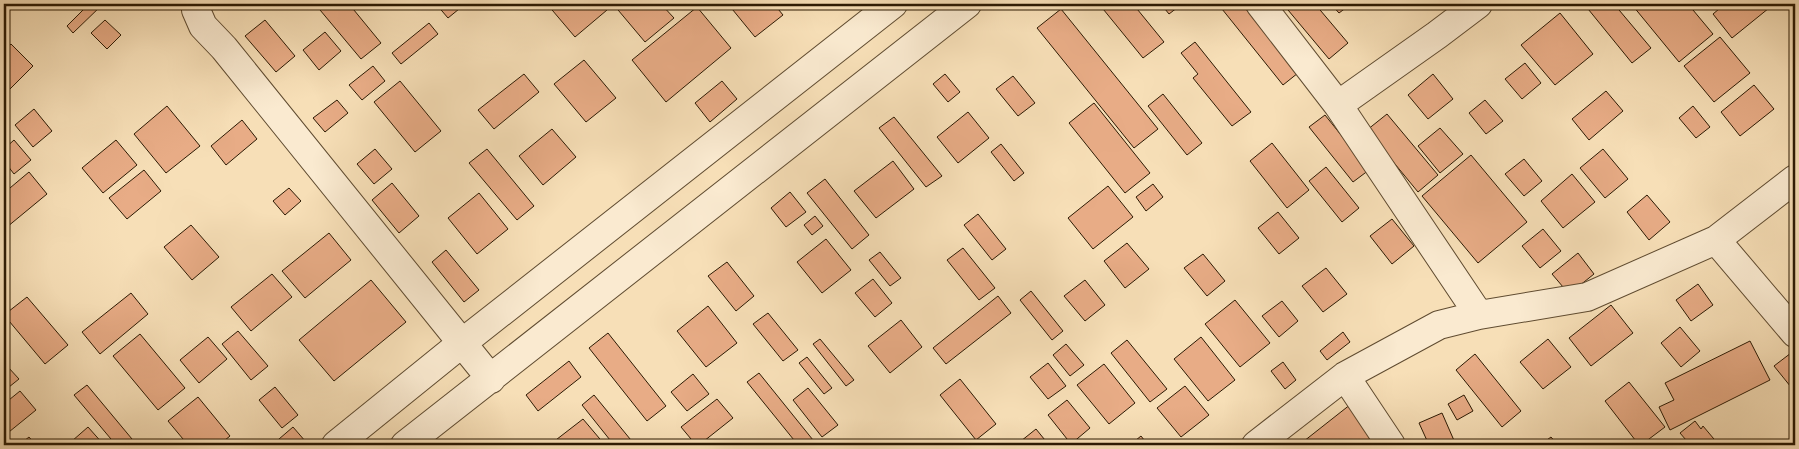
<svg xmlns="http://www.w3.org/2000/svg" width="1799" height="449" font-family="Alegreya,serif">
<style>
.building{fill:#e8ac86;stroke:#2c1a03}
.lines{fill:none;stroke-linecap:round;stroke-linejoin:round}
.minor-casing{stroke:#5f4b30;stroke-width:30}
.minor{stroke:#faead0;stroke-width:28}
</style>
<rect width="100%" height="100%" fill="#f7dfb7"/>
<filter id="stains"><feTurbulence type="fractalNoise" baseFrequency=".004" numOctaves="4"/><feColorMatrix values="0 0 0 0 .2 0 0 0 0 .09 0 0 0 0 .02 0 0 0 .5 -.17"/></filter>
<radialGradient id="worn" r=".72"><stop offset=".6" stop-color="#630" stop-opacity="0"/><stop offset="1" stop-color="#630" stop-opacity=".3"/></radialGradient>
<path class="building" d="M89 4H103L73 33 67 26Z
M315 4H349L381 43 361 59Z
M436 4H455L459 9 448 18Z
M547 4H601L607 10 575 37Z
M613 4H661L674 18 645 42Z
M728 4H774L783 15 755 37Z
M1099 4H1133L1164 42 1143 58Z
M1161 4H1182L1169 14Z
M1218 4H1242L1298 73 1283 85Z
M1283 4H1315L1348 43 1329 59Z
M1331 4H1351L1339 13Z
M1584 4H1614L1651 48 1632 63Z
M1635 4H1688L1713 34 1679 62 1633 6Z
M1725 4H1774L1732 38 1713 14Z
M697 7 731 48 666 102 632 60Z
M1061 9 1158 129 1134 148 1037 28Z
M1560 13 1593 54 1555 85 1521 45Z
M105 20 121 35 107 49 91 33Z
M265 20 295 56 276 72 245 36Z
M429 23 438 34 401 64 392 53Z
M325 32 341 51 319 70 303 50Z
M1720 37 1750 73 1714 102 1684 66Z
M1195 42 1251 112 1232 126 1193 78 1198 74 1181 53Z
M11 44 33 66 4 95V51Z
M584 60 616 98 586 122 554 84Z
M1525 63 1541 83 1522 99 1505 79Z
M373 66 385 81 362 100 349 85Z
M524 74 539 92 494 129 478 110Z
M945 74 960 92 948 102 933 84Z
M1433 74 1453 99 1428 119 1408 95Z
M1013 76 1035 103 1018 116 996 89Z
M400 81 441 131 415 152 374 102Z
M722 81 737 99 710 122 695 103Z
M1754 85 1774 109 1740 136 1721 112Z
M1606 91 1623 111 1589 140 1572 119Z
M1163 94 1202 143 1187 155 1148 106Z
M337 100 348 113 325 132 313 118Z
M1485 100 1503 121 1486 134 1469 113Z
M1094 103 1150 173 1125 193 1069 123Z
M167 106 200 146 166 173 134 134Z
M1693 106 1710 127 1696 138 1679 118Z
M34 109 52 131 33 147 15 125Z
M968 112 989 138 958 163 937 137Z
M1387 114 1438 175 1418 192 1367 130Z
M1325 115 1369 170 1353 182 1309 127Z
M894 117 942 176 926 187 879 128Z
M242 120 257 139 226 165 211 146Z
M1440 128 1463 154 1440 173 1418 146Z
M552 129 576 157 543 185 519 156Z
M14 140 31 160 14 174 4 161V149Z
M116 140 137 165 103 193 82 168Z
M1272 143 1309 190 1287 208 1250 161Z
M1001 144 1024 173 1014 181 991 152Z
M375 149 392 169 374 184 357 164Z
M487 149 534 206 517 220 469 163Z
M1603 149 1628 179 1605 198 1580 168Z
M1471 155 1527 222 1478 263 1422 196Z
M1524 159 1542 181 1524 196 1505 174Z
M893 161 914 189 876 218 854 191Z
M1326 167 1359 208 1342 222 1309 181Z
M144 170 161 191 127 219 109 198Z
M29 172 47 194 7 227 4 224V193Z
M1572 174 1595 202 1563 228 1541 201Z
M825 179 869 235 852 249 807 193Z
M392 183 419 216 399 233 372 200Z
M1153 184 1163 197 1146 211 1136 197Z
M1108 186 1133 217 1093 249 1068 218Z
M289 188 301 201 285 215 273 201Z
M790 192 806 212 786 227 771 208Z
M479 193 508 229 477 254 448 218Z
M1647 195 1670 222 1649 240 1627 212Z
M1278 212 1299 238 1279 254 1258 228Z
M978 214 1006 249 992 260 964 225Z
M815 216 823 226 812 235 804 225Z
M1392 219 1414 246 1392 264 1370 236Z
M191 225 219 257 192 280 164 247Z
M1543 229 1561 251 1540 268 1522 246Z
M329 233 351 260 305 298 282 271Z
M826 239 851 270 822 293 797 262Z
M1127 243 1149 269 1125 288 1104 261Z
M963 248 995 288 979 300 947 260Z
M446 250 479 290 464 302 432 262Z
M880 252 901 278 890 286 869 260Z
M1578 253 1594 274 1569 294 1552 274Z
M1203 254 1225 281 1207 296 1184 268Z
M727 262 754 296 736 311 708 276Z
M1326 268 1347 294 1323 312 1302 286Z
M272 274 292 297 251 331 231 307Z
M873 279 892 303 875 317 855 293Z
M371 280 406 322 334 381 299 340Z
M1085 280 1105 305 1085 321 1064 296Z
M1698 284 1713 305 1691 321 1676 300Z
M1031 291 1063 331 1052 340 1020 300Z
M131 293 148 314 100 354 82 332Z
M998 296 1011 313 946 364 933 348Z
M27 297 68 345 45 364 4 315Z
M1235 300 1270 343 1240 367 1205 324Z
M1282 301 1298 321 1279 337 1262 316Z
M1611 305 1633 333 1591 366 1569 338Z
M708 306 737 343 706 367 677 331Z
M768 313 798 350 783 361 753 324Z
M901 320 922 347 890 373 868 346Z
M1680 327 1700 351 1681 367 1661 343Z
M238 331 268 366 251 380 222 344Z
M1343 332 1350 342 1327 360 1320 351Z
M608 333 666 406 647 421 589 348Z
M140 334 185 388 158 410 113 356Z
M208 337 227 359 199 383 180 360Z
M1201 337 1235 380 1208 401 1174 359Z
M820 339 854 380 846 386 813 344Z
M1548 339 1571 367 1543 389 1520 362Z
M1127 340 1167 389 1150 402 1111 353Z
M1750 341 1770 380 1670 430 1659 407 1674 400 1665 383Z
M1066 344 1084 365 1070 376 1053 355Z
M1791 353 1795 359V392L1774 366Z
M1475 354 1521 411 1502 427 1456 370Z
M807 357 832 388 824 394 799 363Z
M569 361 581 377 538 411 526 395Z
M1283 362 1296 380 1285 389 1271 371Z
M1048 363 1066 386 1048 399 1030 377Z
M1104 364 1135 403 1109 424 1077 385Z
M8 367 19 379 4 391V370Z
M759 373 813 440 807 445H798L747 382Z
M693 374 709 394 687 411 671 392Z
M960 379 996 424 976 440 940 395Z
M1629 382 1665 427 1641 445H1639L1605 401Z
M87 385 137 445H116L74 395Z
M1185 386 1209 415 1181 437 1157 408Z
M275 387 298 415 282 428 259 400Z
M808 388 838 425 822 437 793 400Z
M20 391 36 410 4 436V404Z
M594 395 635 445H614L582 405Z
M1464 395 1473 411 1457 420 1448 404Z
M198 397 230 436 219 445H188L168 421Z
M717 399 733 418 699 445H696L681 427Z
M1067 400 1090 428 1071 444 1048 415Z
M1351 404 1384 445H1299Z
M1442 413 1456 445H1429L1419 423Z
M583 419 605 445H554L552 443Z
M1695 421 1701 429 1703 426 1719 445H1685L1683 443 1686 440 1680 433Z
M88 427 104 445H76L72 441Z
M293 427 306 442 302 445H272Z
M1036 429 1049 445H1016Z
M1141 436 1148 445H1130Z
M29 437 36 445H19Z
M1551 437 1558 445H1540Z"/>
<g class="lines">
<g class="minor-casing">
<path id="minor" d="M197 4 196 10 203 26 224 48 491 379
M1260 4 1338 105 1479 315
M1338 105 1437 35 1478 4
M1716 240 1795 333
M1345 376 1391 445
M336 445 462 343 893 4
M405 445 967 4
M1256 445 1345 376 1439 325 1479 315 1587 297 1716 240 1795 179"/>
</g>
<use href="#minor" class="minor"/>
</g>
<rect width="1799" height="449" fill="none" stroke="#f7dfb7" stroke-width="20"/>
<rect x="5" y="5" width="1789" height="439" fill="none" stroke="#2c1a03" stroke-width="2.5"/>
<rect x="10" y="10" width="1779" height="429" fill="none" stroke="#2c1a03"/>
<rect width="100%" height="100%" filter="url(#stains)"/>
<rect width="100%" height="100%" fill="url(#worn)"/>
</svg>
